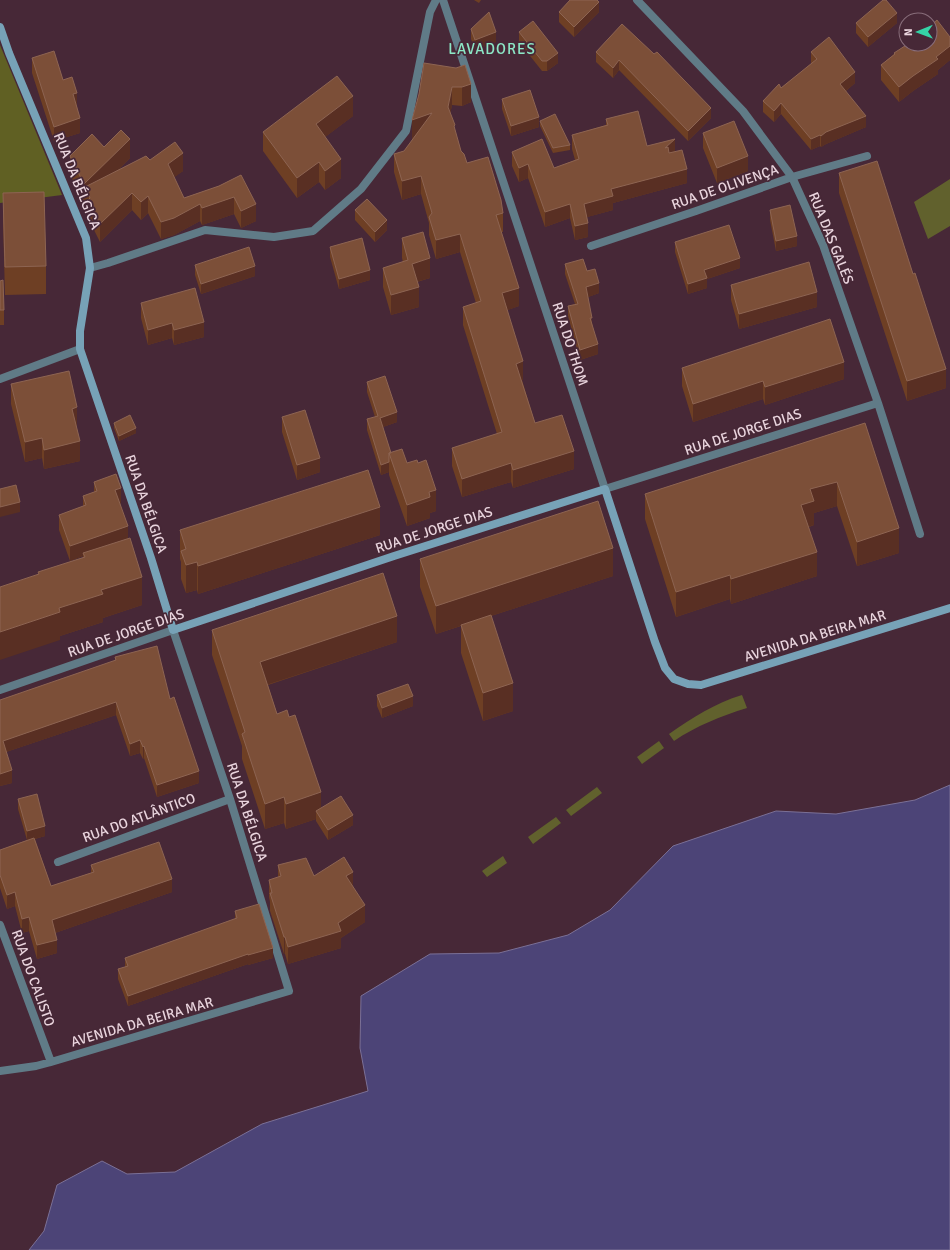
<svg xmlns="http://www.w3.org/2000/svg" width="950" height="1250" font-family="Signika,sans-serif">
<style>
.green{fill:#61612d}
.forest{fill:#606023}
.water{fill:#4c4477;stroke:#7b7096}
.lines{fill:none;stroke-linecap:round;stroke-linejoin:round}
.minor{stroke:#607b87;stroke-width:8}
.secondary{stroke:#77a2b7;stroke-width:8}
.wall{fill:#6e3f24}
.shaded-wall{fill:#592f23}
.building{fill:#7c4f38;stroke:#8d6452}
.labels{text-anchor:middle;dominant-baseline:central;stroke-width:3.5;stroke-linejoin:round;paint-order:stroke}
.street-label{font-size:14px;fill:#ead5de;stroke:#472837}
.neighbourhood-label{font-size:15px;letter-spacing:1px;fill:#8ce7c6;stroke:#472837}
</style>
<rect width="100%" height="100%" fill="#472837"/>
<path class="green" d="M950 179V226L928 239 914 202Z
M742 695 747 708C721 716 696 726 674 741L669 734C692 718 715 703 742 695Z
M659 741 664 748 642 764 637 757Z
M597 787 602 793 571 816 566 810Z
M556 817 561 823 533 844 528 837Z
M503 856 507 863 487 877 482 871Z"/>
<path class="forest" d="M0 45 62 195 0 203Z"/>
<path class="water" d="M950 785V1250H29L44 1231 57 1185 102 1161 127 1174 175 1172 262 1124 368 1091 360 1048 361 996 430 954 499 953 568 935 610 910 673 846 776 811 836 814 915 800Z"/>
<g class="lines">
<path class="minor" d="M443 0 605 489 878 403
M637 0 743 111 792 177 823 245 878 403 920 534
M591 246 696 211 792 177 867 156
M90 268 108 263 205 230 274 237 313 231 361 189 406 131 430 12 436 0
M0 379 80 349
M0 690 173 630 230 799 289 991 51 1062 36 1066 0 1071
M58 862 230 799
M0 925 51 1062"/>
<path class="secondary" d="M0 27 9 53 86 238 90 268 80 331V349L151 558 173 630 394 556 605 489 655 642 665 668 674 679 688 684 701 685 950 608"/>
</g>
<path class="wall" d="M474 0H481L479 3Z
M559 12H599L574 37 559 22Z
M856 23H897L868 47 856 33Z
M471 29 496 42 475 50 471 39Z
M519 32 558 63 547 71H542L519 42Z
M950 37V60L938 70V74L913 91 899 102 881 80V65L894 54V53Z
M596 52 654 54 711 118 688 141 619 70 613 78 596 62Z
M811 52 855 83 846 91 866 127 826 144 821 147 820 146 811 150 781 114 774 122 763 112V101L781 88 811 64Z
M32 58 63 80 77 106 80 133 54 141 32 73Z
M424 63 471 84V102L462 106 452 105 450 114 455 131 461 151 467 163 503 213V232H501L519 306 507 310 523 380H522L535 423 574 469 513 488 511 482 462 497 452 466V448L497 434 463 325V307L476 303 460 252 436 259 429 235V223L421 194 402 200 394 172V154L404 151 414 138 412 139Z
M502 99 539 127 511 136 502 109Z
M353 116 325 137 341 178 325 190 319 182 297 198 263 151V132Z
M606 119 647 146 675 152 687 183 613 203V210L587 217 588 237 575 240 570 218 545 227 528 178 519 182 512 166V152L554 168 575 160 572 149V135L606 125Z
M540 121 570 145V150L553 153 540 126Z
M703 133 748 171 717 183 703 148Z
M104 147 130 158 118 170 150 160 183 171 174 177 184 198 219 186 241 175 256 221 241 228 234 214 202 225 200 221 174 235 161 239 148 213 141 220 132 210 100 242 88 218V210L85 203 70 175V156Z
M839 173 946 388 907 401 839 193Z
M3 193 46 266V294L5 295 3 221Z
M355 210 387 230 375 242 355 220Z
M770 210 797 246 776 251 770 220Z
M402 238 430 278 417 282 419 307 391 315 383 287V268L403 262 402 258Z
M675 242 740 268 707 279V288L688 294 675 252Z
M330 247 370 280 339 289 330 257Z
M565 264 587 271 599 293 588 297 592 323 598 354 580 360 568 316V306L575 304 565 274Z
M195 265 255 276 201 294 195 275Z
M0 281 4 310V325H0Z
M731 285 817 307 739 329 731 300Z
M141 303 204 337 174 345 172 338 148 345 141 318Z
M682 368 844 379 765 405 763 399 693 422 682 386Z
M367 382 397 422 383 427 391 453 407 463 436 511 430 513V518L407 526 389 475V472L381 475 367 430V419L375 417 367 392Z
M11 384 77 427H76L80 461 44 469 42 458 25 462 11 404Z
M282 417 320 472 297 480 282 432Z
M114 423 136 433 119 441 114 428Z
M865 423 899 553 857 566 837 506 814 513V525L809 527 817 576 731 604 730 599 676 617 645 519V494Z
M94 482 121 503H120L142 605 103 618V622L60 636V640L38 574V572L83 558V556L70 561 59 530V515L83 507V496L94 492Z
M180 530 380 535 198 594 197 590 186 593 181 579V562L180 559Z
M420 559 613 576 491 616 513 711 483 721 461 653V626L436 634 420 587Z
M212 630 397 642 268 685 277 714 321 808 353 825 328 840 316 821V819L286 829 284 823 265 829 242 759V746L212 655Z
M115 657 170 699 199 783 157 797 144 758 143 759 140 753 130 756 116 715 6 752 12 783 0 786V700L115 661Z
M377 695 413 706 382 718 377 706Z
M18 799 45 836 35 839 51 886 91 873V865L172 892 55 933 57 953 37 959 29 931 22 933 15 906 7 909 0 888V850L27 840 18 809Z
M278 865 353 886 365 922 341 938V948L288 964 285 954H284L270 911V902L269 897V880L278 877Z
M235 911 273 958 248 965V964L128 1006 118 979V969L125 967V958L235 919Z"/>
<path class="shaded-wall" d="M599 2V12L574 37V27Z
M897 13V23L868 47V37Z
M496 32V42L475 50V40Z
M950 46V60L938 70V74L913 91 899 102V87Z
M558 53V63L547 71V61Z
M619 60V70L613 78V68Z
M855 72V83L840 96V84Z
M471 84V102L462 106V87Z
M452 87V105L448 125V107Z
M77 93V108L73 94Z
M353 96V116L316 144V124Z
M781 103V114L774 122V111Z
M711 108V118L688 141V131Z
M432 113V131L412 139V120Z
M866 116V127L826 144 821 147V136L826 132Z
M539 117V127L511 136V126Z
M80 118V133L54 141V127Z
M820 135V146L811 150V139Z
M130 139V158L90 198 85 187 84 204V184Z
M675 139V153L665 163V148Z
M183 153V171L168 182V164Z
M748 156V171L717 183V168Z
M341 159V178L325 190V171Z
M319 162V182L297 198V178Z
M528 164V178L519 182V168Z
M687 169V183L613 203V210L584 218V204L611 189Z
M421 176V194L402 200V181Z
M132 193V210L100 242V224Z
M148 196V213L141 220V202Z
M234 197V214L202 225V208Z
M200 204V221L174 235 161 239V222Z
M256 204V221L241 228V211Z
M570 204V218L545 227V212Z
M387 220V230L375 242V232Z
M588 223V237L575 240V226Z
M460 234V252L436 259V240Z
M797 236V246L776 251V241Z
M430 258V278L412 283V264Z
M740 258V268L707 279V288L688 294V284L704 270Z
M255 266V276L201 294V284Z
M370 270V280L339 289V279Z
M599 283V293L586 298V287Z
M419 287V307L391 315V295Z
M519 288V306L502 312V293Z
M817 292V307L739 329V314Z
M204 322V337L174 345V330Z
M172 323V338L148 345V330Z
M598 344V354L580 360V350Z
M523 361V380L516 382V364Z
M844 362V379L765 405V387Z
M946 369V388L907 401V381Z
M763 381V399L693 422V404Z
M77 407V427L72 428V409Z
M397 412V422L380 428V418Z
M136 428V433L119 441V436Z
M42 438V458L25 462V442Z
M80 441V461L44 469V450Z
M574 451V469L513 488V470Z
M320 458V472L297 480V465Z
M389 462V472L381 475V465Z
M511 463V482L462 497V479Z
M837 482V506L814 513V525L801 529V505L810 489Z
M121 488V503L115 505V490Z
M436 490V511L430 513V518L407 526V505L429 492Z
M20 502V512L0 517V507Z
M380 507V535L198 594V566Z
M128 526V540L83 553V556L70 561V546Z
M899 528V553L857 566V542Z
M613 548V576L436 634V606Z
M817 552V576L731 604V579Z
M197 562V590L186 593V565Z
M730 575V599L676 617V592Z
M142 577V605L103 618V622L60 636V640L0 660V632L101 590Z
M397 616V642L260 687V662Z
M513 683V711L483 721V693Z
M413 696V706L382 718V708Z
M116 702V715L3 753V741Z
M140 740V753L130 756V744Z
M144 746V758L143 759V747Z
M12 770V783L0 786V774Z
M199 771V783L157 797V785Z
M321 792V818L316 811V819L286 829V804Z
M284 797V823L265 829V804Z
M353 815V825L328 840V830Z
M45 826V836L27 841V831Z
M353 872V889L346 876Z
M172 879V892L52 934V920Z
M15 892V906L7 909V895Z
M365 905V922L341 938V948L288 964V947L338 923Z
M29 917V931L22 933V919Z
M284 937H285V954H284Z
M57 940V953L37 959V945Z
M273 948V958L248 965V955Z
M248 954V964L128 1006V996Z"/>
<path class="building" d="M570 0H597L599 2 574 27 559 12Z
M883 0H886L897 13 868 37 856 23Z
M489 12 496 32 475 40 471 29Z
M937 20 950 37V46L936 57 938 59 913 76 899 87 881 65 895 54 894 53 908 44H930V26Z
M533 21 558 53 547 61H542L519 32Z
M622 24 654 54 657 52 711 108 688 131 619 60 613 68 596 52Z
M829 37 855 72 840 84 866 116 826 132 821 136 820 135 811 139 781 103 774 111 763 101 779 84 781 88 817 59 811 52Z
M54 51 63 80 72 77 77 93 73 94 80 118 54 127 32 58Z
M424 63 456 68 465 65 471 84 462 87H452L448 107 455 125 454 126 461 151 464 154 467 163 488 157 501 200 503 213 496 215 519 288 502 293 523 361 516 364 535 423 562 415 574 451 513 470 511 463 462 479 452 448 502 432 463 307 481 301 460 234 436 240 429 217 432 213 421 176 402 181 394 154 404 151 432 113 412 120 419 94Z
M337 76 353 96 316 124 341 159 325 171 319 162 297 178 263 132Z
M530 90 539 117 511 126 502 99Z
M638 111 647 146 675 139 665 148 668 147 669 153 682 150 687 169 611 189 613 196 584 204 588 223 575 226 570 204 545 212 528 164 519 168 512 152 542 139 554 168 579 159 572 135 608 125 606 119Z
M555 114 570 145 553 148 540 121Z
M734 121 748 156 717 168 703 133Z
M121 130 130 139 84 184 70 156 92 134 104 147Z
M175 142 183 153 168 164 184 198 219 186 241 175 256 204 241 211 234 197 202 208 200 204 174 218 161 222 148 196 141 202 132 193 100 224 88 200 90 198 85 187 146 156 150 160Z
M877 161 913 274 915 273 946 369 907 381 839 173Z
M44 192 46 266 5 267 3 193Z
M367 199 387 220 375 232 355 210Z
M790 205 797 236 776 241 770 210Z
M729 225 740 258 704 270 707 278 688 284 675 242Z
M423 232 430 258 412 264 419 287 391 295 383 268 408 260 402 238Z
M362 238 370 270 339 279 330 247Z
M249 247 255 266 201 284 195 265Z
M583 259 587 271 595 269 599 283 586 287 592 318H590L598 344 580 350 568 306 578 304 565 264Z
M809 262 817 292 739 314 731 285Z
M3 280 4 310H0V281Z
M195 288 204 322 174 330 172 323 148 330 141 303Z
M830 319 844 362 765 387 763 381 693 404 682 368Z
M69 371 77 407 72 409 80 441 44 450 42 438 25 442 11 384Z
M385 376 397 412 380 418 391 453H389V462L381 465 367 419 378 416 367 382Z
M305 410 320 458 297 465 282 417Z
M130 415 136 428 119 436 114 423Z
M865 423 899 528 857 542 837 482 810 489 814 501 801 505 817 552 731 579 730 575 676 592 645 494Z
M402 449 407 463 417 460 418 463 426 460 436 490 429 492 430 497 407 505 389 453Z
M368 470 380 507 198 566 197 562 186 565 181 551 186 549 180 530Z
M116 474 121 488 115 490 128 526 70 546 59 515 86 505 83 496 97 491 94 482Z
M16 485 20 502 0 507V489Z
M598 501 613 548 436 606 420 559Z
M130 538 142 577 101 590 103 594 59 608 60 612 0 632V587L39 574 38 572 85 557 83 553Z
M383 573 397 616 260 662 277 714 287 710 289 717 295 715 321 792 286 804 284 797 265 804 242 734 245 732 212 630Z
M491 615 513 683 483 693 461 625Z
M157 646 170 699 174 697 199 771 157 785 144 746 143 747 140 740 130 744 116 702 3 741 12 770 0 774V700L116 660 115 657Z
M408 684 413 696 382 708 377 695Z
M37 794 45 826 27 831 18 799Z
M341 796 353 815 328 830 316 811Z
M34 838 51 886 94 872 91 865 159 842 172 879 52 920 57 940 37 945 29 917 22 919 15 892 7 895 0 875V850Z
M344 857 353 872 346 876 365 905 338 923 341 931 288 947 285 937H284L270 893H272L269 880 281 876 278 865 306 858 314 876Z
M259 904 273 948 248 955V954L128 996 118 969 128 966 125 958 237 918 235 911Z"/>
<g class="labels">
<g class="street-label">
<text transform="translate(77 181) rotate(68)">RUA DA BÉLGICA</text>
<text transform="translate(725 187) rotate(-19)">RUA DE OLIVENÇA</text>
<text transform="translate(831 238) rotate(68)">RUA DAS GALÉS</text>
<text transform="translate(570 344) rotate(72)">RUA DO THOM</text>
<text transform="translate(743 432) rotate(-18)">RUA DE JORGE DIAS</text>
<text transform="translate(146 504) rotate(71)">RUA DA BÉLGICA</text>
<text transform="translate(434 530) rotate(-18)">RUA DE JORGE DIAS</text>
<text transform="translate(126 633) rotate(-19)">RUA DE JORGE DIAS</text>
<text transform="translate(815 636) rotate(-17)">AVENIDA DA BEIRA MAR</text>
<text transform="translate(247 812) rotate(72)">RUA DA BÉLGICA</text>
<text transform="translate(139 818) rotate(-20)">RUA DO ATLÂNTICO</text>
<text transform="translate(33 978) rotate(70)">RUA DO CALISTO</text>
<text transform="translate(142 1022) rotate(-16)">AVENIDA DA BEIRA MAR</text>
</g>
<g class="neighbourhood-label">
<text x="492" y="49">LAVADORES</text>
</g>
</g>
<g transform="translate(918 32) rotate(269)"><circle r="19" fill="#472837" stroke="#886d7a"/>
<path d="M0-3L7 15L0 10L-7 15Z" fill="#35d4a7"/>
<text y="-6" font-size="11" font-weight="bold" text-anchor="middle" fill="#ead5de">N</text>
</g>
</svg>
